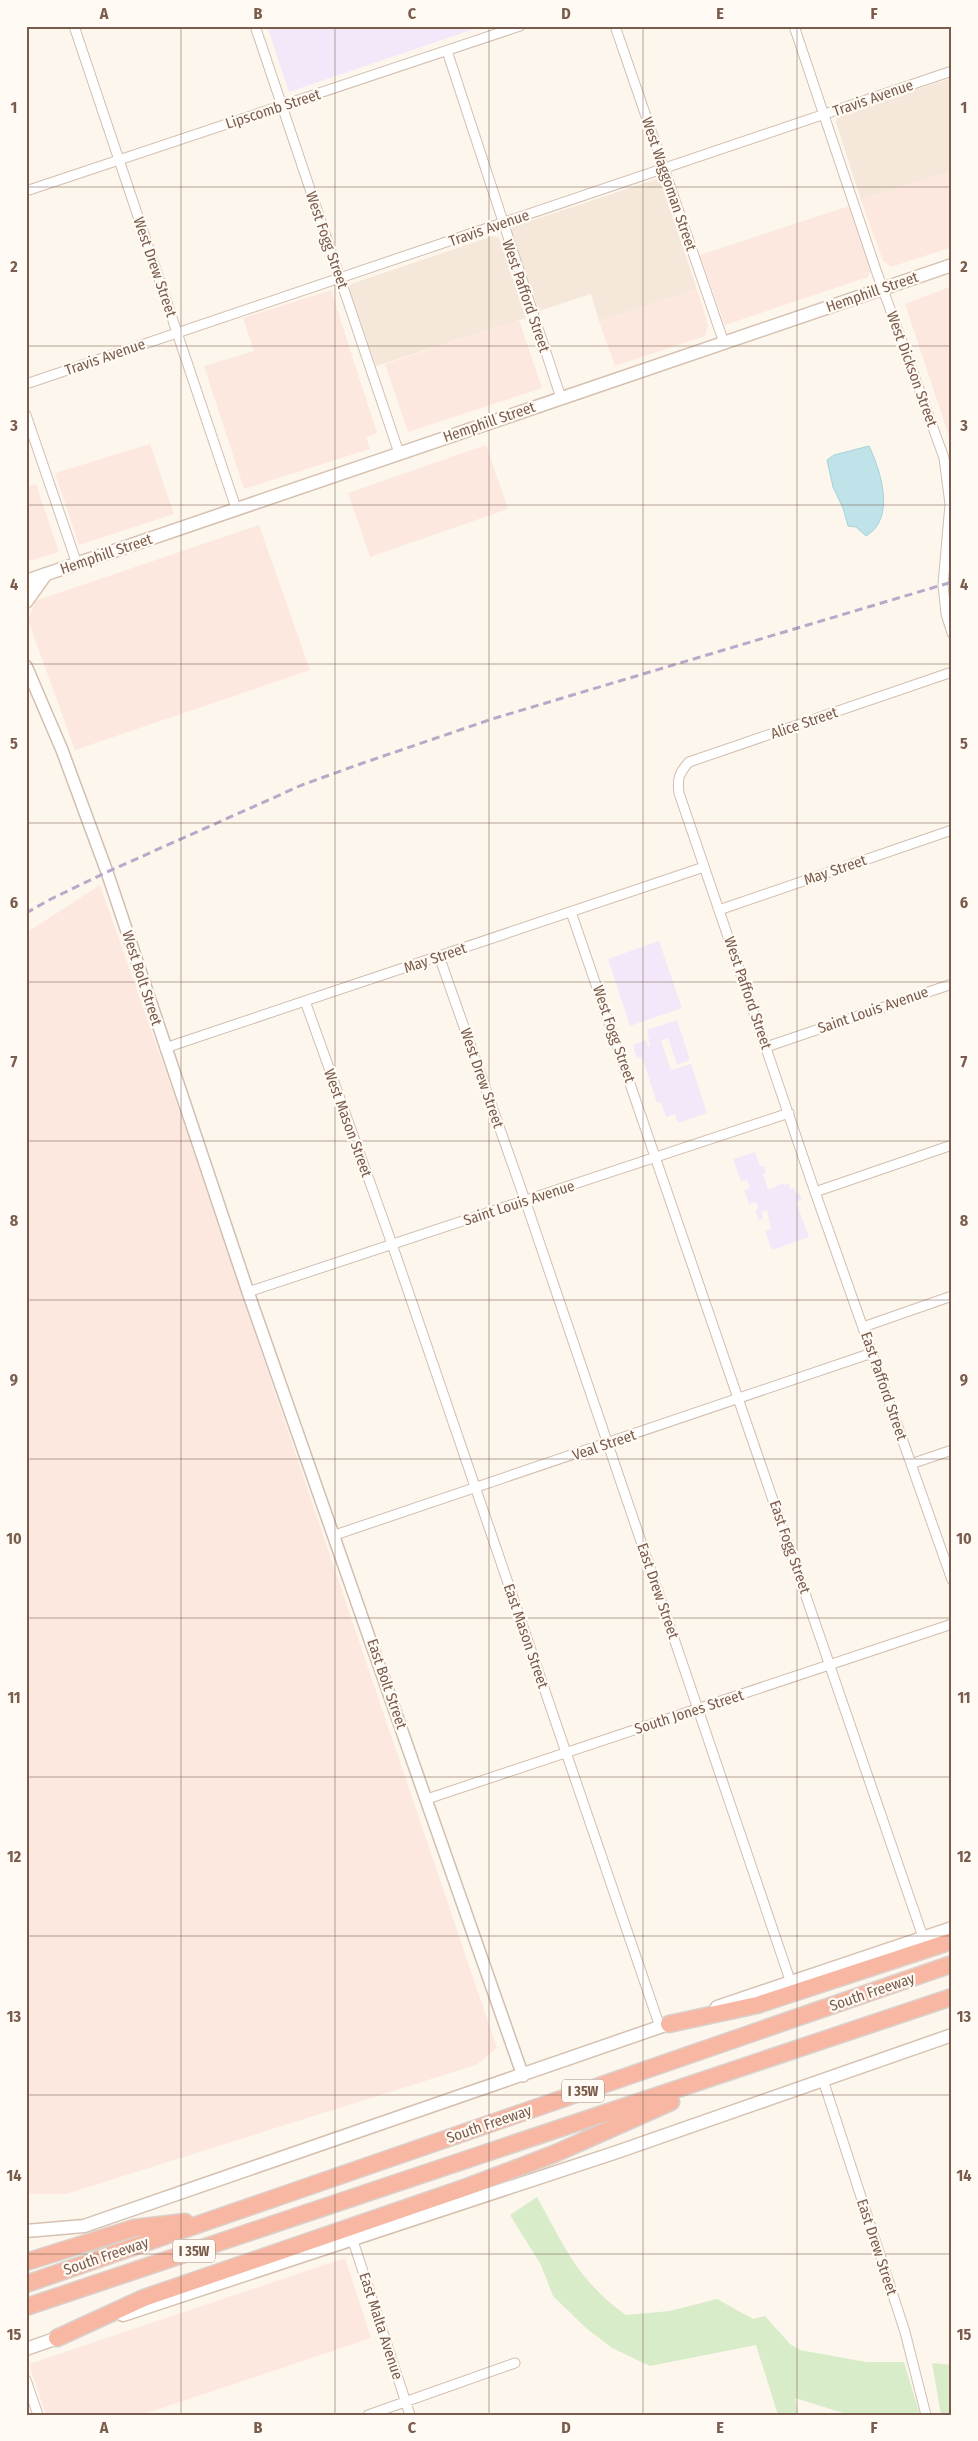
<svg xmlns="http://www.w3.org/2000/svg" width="978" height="2441" font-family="'Fira Sans Condensed',sans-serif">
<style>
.residential{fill:#f5e8da}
.commercial{fill:#fde8e0}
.education{fill:#f3e8fa}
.green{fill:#d8ecc9}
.water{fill:#bfe3e8;stroke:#a5d3da}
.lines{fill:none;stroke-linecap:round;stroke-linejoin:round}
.minor-casing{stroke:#d1beb0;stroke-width:11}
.tertiary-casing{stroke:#d1beb0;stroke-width:14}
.secondary-casing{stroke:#d6c0b0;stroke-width:15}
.motorway-casing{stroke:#dad1cd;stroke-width:19}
.minor{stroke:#fff;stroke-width:9}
.tertiary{stroke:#fff;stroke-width:11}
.secondary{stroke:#fff;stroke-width:12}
.motorway{stroke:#f7b7a3;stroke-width:16}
.rail{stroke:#b9a8c9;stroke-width:3;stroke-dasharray:8 5;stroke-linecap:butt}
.grid{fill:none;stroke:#7a5c4d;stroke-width:1;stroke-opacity:0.55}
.labels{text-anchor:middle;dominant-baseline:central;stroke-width:4.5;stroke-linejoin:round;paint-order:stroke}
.shield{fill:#fffaf3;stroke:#a28b7f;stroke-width:1}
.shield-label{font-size:14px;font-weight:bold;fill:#7a5c4d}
.street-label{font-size:15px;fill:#7a5c4d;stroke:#fffaf3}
.neatline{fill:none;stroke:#7a5c4d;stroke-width:2}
.grid-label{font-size:16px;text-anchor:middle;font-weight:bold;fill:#7a5c4d}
</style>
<rect width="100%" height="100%" fill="#fdf6ec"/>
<path class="residential" d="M952 78V171L861 200 836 122 837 115Z
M657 179 663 188 697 289 599 321 591 294 539 311 511 233 512 227Z
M493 236 499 238 526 318 376 366 349 288 351 284Z"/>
<path class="commercial" d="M952 171V247L891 267 883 261 861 200Z
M849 206 871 270 868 277 725 325 700 255Z
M952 286V438L950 439 905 304Z
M697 289 708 325 705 336 615 366 599 321Z
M331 290 377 433 366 437 370 449 244 489 204 366 254 351 243 318Z
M519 320 542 388 408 432 385 364Z
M150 444 174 514 79 545 55 473Z
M486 445 508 509 370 557 348 493Z
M36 484 59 552 26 562V487Z
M259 525 310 670 75 750 28 620 35 601Z
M100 885 173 1092 497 2048 476 2065 66 2194H26V933Z
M345 2258 371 2338 141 2415H46L29 2364Z"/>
<path class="education" d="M267 26H483L289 92Z
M659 941 682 1008 630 1026 608 959Z
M677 1020 690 1060 677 1065 668 1038 661 1041 671 1070 691 1064 707 1113 678 1123 675 1114 666 1117 661 1102 657 1103 642 1057 637 1058 633 1045 646 1040 648 1047 650 1046 647 1030Z
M755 1152 760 1166H764L766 1172 763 1174 768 1190 784 1183 785 1185 789 1184 790 1189 794 1188 796 1194 799 1193 802 1200 796 1202 809 1237 772 1250 765 1231 771 1229 767 1210 761 1212 763 1218 759 1220 755 1210 758 1209 756 1202 749 1204 744 1190 750 1188 747 1180 741 1181 733 1159Z"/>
<path class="green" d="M537 2197C564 2246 579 2282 626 2315L670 2311 717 2299 753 2319 765 2316 790 2344 800 2350 866 2362H904L920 2415H850L795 2398 798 2415H778L756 2345 650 2366 612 2348 586 2328 553 2296 541 2265 510 2215Z
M932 2363 952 2365V2415H941Z"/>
<path class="water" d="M869 446C881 471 896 519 866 536L856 527 848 526 843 508 833 487 827 460 834 455Z"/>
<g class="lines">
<g class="minor-casing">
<path id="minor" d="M74 26 236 508
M255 26 399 453
M615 26 724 343
M794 26 877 273 944 458 950 504 943 585 946 614 952 633
M447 51 561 398
M26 191 520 26
M26 384 952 71
M26 415 77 564
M952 672 689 762C679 773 677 779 679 793L815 1192 952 1580
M719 910 952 830
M571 912 923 1937
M439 956 525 1200 791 1983
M305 1001 392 1244 660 2027
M766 1047 952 984
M165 1048 704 867
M815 1192 952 1145
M248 1292 789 1113
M863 1327 952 1296
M911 1464 952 1450
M335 1535 872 1353
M427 1799 952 1624
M823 2080 905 2332 926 2415
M352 2238 410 2415
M26 2380 38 2415
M368 2415 515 2363"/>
</g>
<g class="tertiary-casing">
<path id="tertiary" d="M26 666 62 750 107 872 248 1292 523 2076"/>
</g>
<g class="secondary-casing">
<path id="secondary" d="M26 581 952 265
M26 602 46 574
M717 2007 952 1928
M26 2231 84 2226 677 2021
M123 2315 617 2152 952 2035
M26 2349 66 2335"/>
</g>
<g class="motorway-casing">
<path id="motorway" d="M669 2024 757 2005 952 1941
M26 2262 134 2228 185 2222
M26 2284 952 1964
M26 2307 952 1997
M57 2338 144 2298 467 2187 554 2154 671 2102"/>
</g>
<use href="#minor" class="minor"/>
<use href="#tertiary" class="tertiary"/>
<use href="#secondary" class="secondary"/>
<use href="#motorway" class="motorway"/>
<path class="rail" d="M26 913 51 899 107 872 302 785 363 763 492 719 952 582"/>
</g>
<path class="grid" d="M181 26V2415M335 26V2415M489 26V2415M643 26V2415M797 26V2415M26 187H952M26 346H952M26 505H952M26 664H952M26 823H952M26 982H952M26 1141H952M26 1300H952M26 1459H952M26 1618H952M26 1777H952M26 1936H952M26 2095H952M26 2254H952"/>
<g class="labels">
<g class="shield">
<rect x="562" y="2079.5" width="42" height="23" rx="4"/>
<rect x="173" y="2239.5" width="42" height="23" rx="4"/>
</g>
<g class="shield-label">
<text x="583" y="2091">I 35W</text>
<text x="194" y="2251">I 35W</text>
</g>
<g class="street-label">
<text transform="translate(873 98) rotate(-19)">Travis Avenue</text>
<text transform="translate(273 109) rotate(-18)">Lipscomb Street</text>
<text transform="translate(669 184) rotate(71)">West Waggoman Street</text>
<text transform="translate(489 228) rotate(-19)">Travis Avenue</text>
<text transform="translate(327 240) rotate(71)">West Fogg Street</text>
<text transform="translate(155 267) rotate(71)">West Drew Street</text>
<text transform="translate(872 292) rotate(-19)">Hemphill Street</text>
<text transform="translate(526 296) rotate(71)">West Pafford Street</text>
<text transform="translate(105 357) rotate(-19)">Travis Avenue</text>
<text transform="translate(912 369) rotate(70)">West Dickson Street</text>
<text transform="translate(489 422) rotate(-19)">Hemphill Street</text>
<text transform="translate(106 554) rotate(-19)">Hemphill Street</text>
<text transform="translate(804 723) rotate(-19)">Alice Street</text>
<text transform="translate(835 870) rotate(-19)">May Street</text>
<text transform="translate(435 958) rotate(-19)">May Street</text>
<text transform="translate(142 978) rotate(72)">West Bolt Street</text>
<text transform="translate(748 993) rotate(71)">West Pafford Street</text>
<text transform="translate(873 1010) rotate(-19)">Saint Louis Avenue</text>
<text transform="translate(614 1034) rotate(71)">West Fogg Street</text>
<text transform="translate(482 1078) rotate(71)">West Drew Street</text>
<text transform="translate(348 1123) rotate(70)">West Mason Street</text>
<text transform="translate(519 1203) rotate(-18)">Saint Louis Avenue</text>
<text transform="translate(884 1386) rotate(71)">East Pafford Street</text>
<text transform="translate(604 1445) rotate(-19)">Veal Street</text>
<text transform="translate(790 1547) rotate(71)">East Fogg Street</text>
<text transform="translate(658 1591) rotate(71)">East Drew Street</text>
<text transform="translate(526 1636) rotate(71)">East Mason Street</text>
<text transform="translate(387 1684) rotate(71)">East Bolt Street</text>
<text transform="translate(689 1712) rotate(-18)">South Jones Street</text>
<text transform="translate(872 1992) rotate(-19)">South Freeway</text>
<text transform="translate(489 2124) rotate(-19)">South Freeway</text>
<text transform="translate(877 2247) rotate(72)">East Drew Street</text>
<text transform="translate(106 2256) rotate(-19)">South Freeway</text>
<text transform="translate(381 2326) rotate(72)">East Malta Avenue</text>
</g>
</g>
<rect width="978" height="2441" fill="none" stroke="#fffaf3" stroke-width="55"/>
<rect x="28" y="28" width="922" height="2386" class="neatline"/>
<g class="grid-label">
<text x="104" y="19">A</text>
<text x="258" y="19">B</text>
<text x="412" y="19">C</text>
<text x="566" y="19">D</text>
<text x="720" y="19">E</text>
<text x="874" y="19">F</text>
<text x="14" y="113">1</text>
<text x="964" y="113">1</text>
<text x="14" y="272">2</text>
<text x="964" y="272">2</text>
<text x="14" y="431">3</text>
<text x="964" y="431">3</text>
<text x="14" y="590">4</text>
<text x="964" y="590">4</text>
<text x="14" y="749">5</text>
<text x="964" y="749">5</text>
<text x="14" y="908">6</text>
<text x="964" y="908">6</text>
<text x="14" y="1067">7</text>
<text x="964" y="1067">7</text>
<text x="14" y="1226">8</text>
<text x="964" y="1226">8</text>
<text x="14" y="1385">9</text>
<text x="964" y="1385">9</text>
<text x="14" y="1544">10</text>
<text x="964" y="1544">10</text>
<text x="14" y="1703">11</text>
<text x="964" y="1703">11</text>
<text x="14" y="1862">12</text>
<text x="964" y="1862">12</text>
<text x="14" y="2022">13</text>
<text x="964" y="2022">13</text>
<text x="14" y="2181">14</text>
<text x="964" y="2181">14</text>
<text x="14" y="2340">15</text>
<text x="964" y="2340">15</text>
<text x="104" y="2433">A</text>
<text x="258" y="2433">B</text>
<text x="412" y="2433">C</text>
<text x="566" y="2433">D</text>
<text x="720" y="2433">E</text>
<text x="874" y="2433">F</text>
</g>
</svg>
